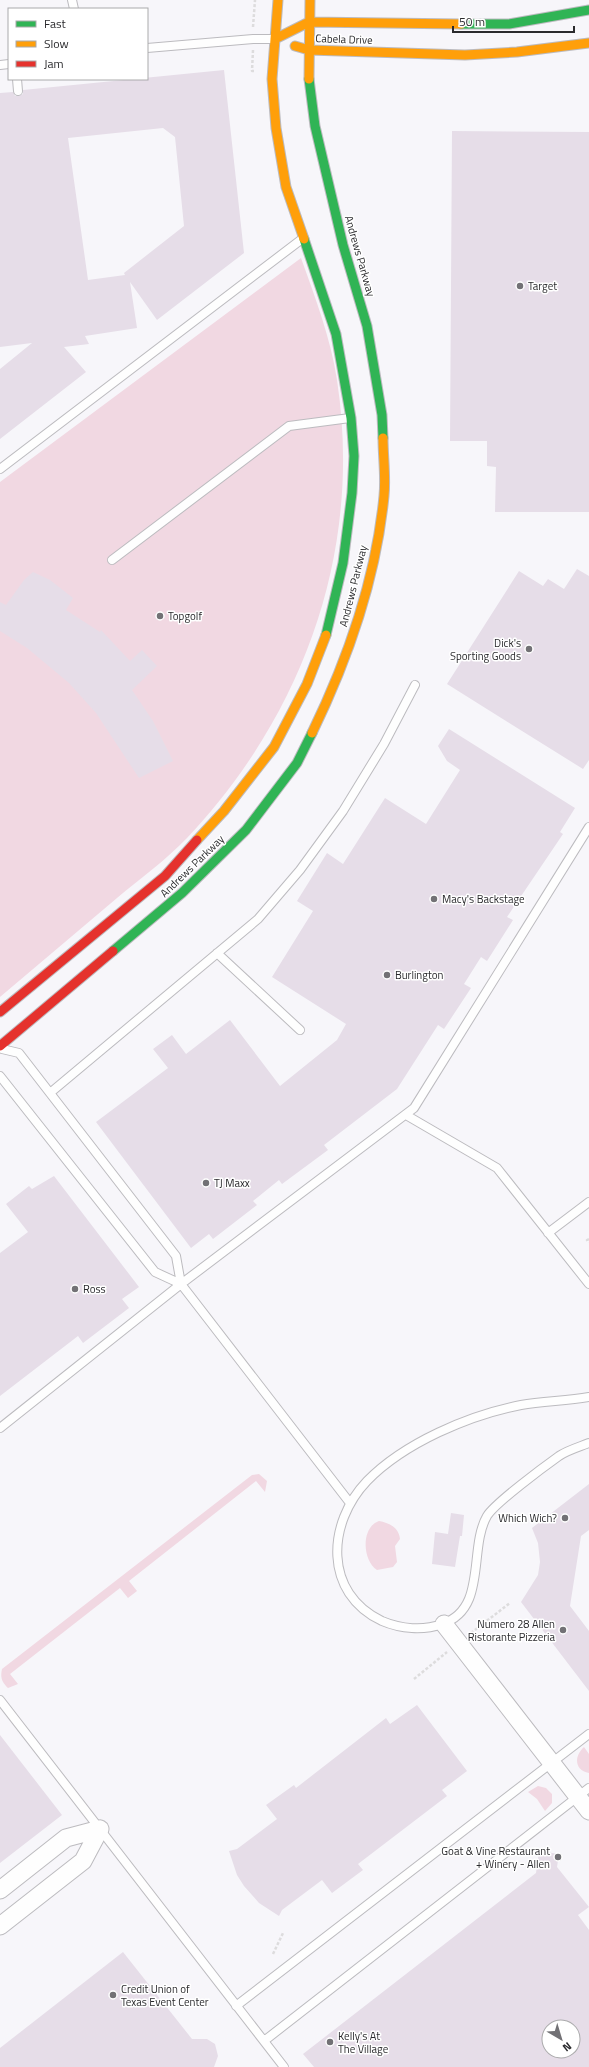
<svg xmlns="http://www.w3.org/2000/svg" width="589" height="2067" font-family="'Titillium Web',sans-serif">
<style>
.grass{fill:#f1d8e2}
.building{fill:#e6dde8;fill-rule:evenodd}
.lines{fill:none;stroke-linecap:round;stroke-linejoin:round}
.lane-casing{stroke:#bcbbbf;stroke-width:10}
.street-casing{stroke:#bcbbbf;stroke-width:19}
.fast-casing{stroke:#bcbbbf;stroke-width:11}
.slow-casing{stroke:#bcbbbf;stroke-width:11}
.jam-casing{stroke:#bcbbbf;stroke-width:11}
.path{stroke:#dddcdd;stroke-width:2.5;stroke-dasharray:3 2;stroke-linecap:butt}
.lane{stroke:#fefefe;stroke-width:8}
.street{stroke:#fefefe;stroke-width:17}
.fast{stroke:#30b455;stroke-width:9}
.slow{stroke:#ff9f0a;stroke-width:9}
.jam{stroke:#e5322d;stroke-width:9}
.poi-dot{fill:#727175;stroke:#fff;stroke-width:1.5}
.labels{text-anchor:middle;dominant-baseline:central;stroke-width:3;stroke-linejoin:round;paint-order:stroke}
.street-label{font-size:11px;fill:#2a2a2d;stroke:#fff}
.poi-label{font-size:11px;fill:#2a2a2d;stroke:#fff;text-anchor:start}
</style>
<rect width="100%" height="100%" fill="#f7f6fa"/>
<path class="grass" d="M301 258C315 297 331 339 337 380 363 550 304 714 187 838 166 860 141 878 117 898 78 931 39 964 0 997V482Z
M259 1474 267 1481 265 1492 256 1481 129 1581 137 1591 128 1598 120 1588 10 1674 18 1684 8 1688C2 1682 0 1678 2 1669L252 1475Z
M379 1521C390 1523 399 1528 400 1539L395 1546 397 1562 393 1567 377 1570C362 1560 361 1527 379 1521Z
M584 1747 589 1754V1773C574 1770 574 1756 584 1747Z
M538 1786 546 1788 552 1794V1803L545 1811 537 1799 528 1792Z"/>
<path class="building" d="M224 70 244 253 157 320 130 282 137 328 85 336 89 344 64 347 86 372 0 439V369L32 343 0 347V93L13 92 15 96H19L23 94V90ZM163 128 175 137 184 226 124 273 125 275 88 280 68 138Z
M452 131 589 132V512H495L496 467 487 466V441H450Z
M577 569 589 576V760L583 769 447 684 519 571 543 586 548 579 564 589Z
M33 572 50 580 73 598 66 610 100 632 101 630 130 661 142 650 157 666 132 690 153 721 173 761 139 778 96 713 69 683 27 648 0 631V602L6 605 24 580Z
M449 729 575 808 560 832 563 834 507 917 513 920 487 961 481 957 464 984 471 988 444 1029 438 1025 397 1089 324 1145 328 1150 282 1184 279 1180 253 1201 257 1205 213 1239 209 1234 191 1248 96 1122 168 1068 153 1049 172 1035 186 1054 230 1020 280 1086 337 1040 346 1024 272 977 313 911 297 901 327 853 343 864 385 798 426 824 460 770 447 761 438 746Z
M54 1176 139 1287 122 1299 129 1308 83 1343 78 1336 0 1396V1253L28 1232 6 1204 29 1186 32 1189Z
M589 1484V1530L581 1536 570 1606 589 1631V1691L521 1602 538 1575 540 1562 538 1543 532 1528Z
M451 1513 464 1515 462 1536H460L455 1567 432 1564 435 1532 448 1534Z
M417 1705 467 1771 442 1790 447 1796 358 1864 363 1870 332 1893 322 1880 282 1910 279 1916 259 1903 244 1886 237 1875 229 1851 237 1849 277 1819 266 1805 294 1785 296 1788 386 1718 390 1724Z
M0 1735 62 1815 0 1863Z
M539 1851 559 1854 557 1867 589 1907 578 1915 589 1930V2067H314L303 2054 536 1873ZM549 2027H573V2051H549Z
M123 1952 192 2039H207L215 2044 218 2056 214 2067H0V2048Z"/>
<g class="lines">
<g class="lane-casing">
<path id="lane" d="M72 0 74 9
M147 48 253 39H274
M0 65 9 64
M17 79 18 91
M0 469 302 239
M112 560 289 426 350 418
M217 953 300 1030
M2 1049 19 1053 176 1256 181 1284
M0 1076 155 1272 181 1284 350 1503
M50 1093 258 919 300 870 343 811 384 744 415 685
M406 1115 497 1168 589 1284
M548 1233 589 1202
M589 1397C566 1401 543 1401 521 1405 469 1415 404 1443 367 1481 327 1523 323 1593 382 1621 401 1629 423 1631 442 1624 488 1609 468 1549 487 1516 495 1503 545 1466 559 1456 568 1450 579 1447 589 1443
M0 1428 181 1284 414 1108 589 827
M0 1700 284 2067
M236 2006 589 1734
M264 2041 589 1788"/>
</g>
<g class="street-casing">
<path id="street" d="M444 1624 589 1811
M0 1890 66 1838 100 1829
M0 1926 83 1861 100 1829"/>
</g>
<g class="fast-casing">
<path id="fast" d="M461 24H509L589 10
M309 79 315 126 343 245 367 326 382 415 383 438
M304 239 336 334 351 418 354 456 352 493 343 563 326 635
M113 951 182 893 246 830 297 763 312 733"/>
</g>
<g class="slow-casing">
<path id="slow" d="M278 0 272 79 276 128 286 187 304 239
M275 39 309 22 461 24
M295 46 309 50 465 55 517 52 589 43
M309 79 310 0
M312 733C348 659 376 579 384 496 386 477 383 457 383 438
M197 840 224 811 274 747 307 684 326 635"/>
</g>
<g class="jam-casing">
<path id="jam" d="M0 1012 165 876 197 840
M0 1046 113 951"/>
</g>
<path class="path" d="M253 27 255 0
M253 50 252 71H254
M589 1239 587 1240 589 1242
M471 1633 510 1603
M414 1679 447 1652
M273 1954 283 1933"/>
<use href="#lane" class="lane"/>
<use href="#street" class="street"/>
<use href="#fast" class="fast"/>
<use href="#slow" class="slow"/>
<use href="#jam" class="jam"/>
</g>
<g class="poi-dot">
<circle cx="520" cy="286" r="4"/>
<circle cx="160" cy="616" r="4"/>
<circle cx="529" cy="649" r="4"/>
<circle cx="434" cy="899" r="4"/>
<circle cx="387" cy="975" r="4"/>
<circle cx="206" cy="1183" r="4"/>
<circle cx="75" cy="1289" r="4"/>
<circle cx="565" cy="1518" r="4"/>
<circle cx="563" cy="1630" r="4"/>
<circle cx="558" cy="1857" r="4"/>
<circle cx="113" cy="1995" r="4"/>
<circle cx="330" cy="2042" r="4"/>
</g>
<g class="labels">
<g class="street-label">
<text transform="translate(344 39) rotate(2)">Cabela Drive</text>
<text transform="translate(360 256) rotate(74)">Andrews Parkway</text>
<text transform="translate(353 586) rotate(-76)">Andrews Parkway</text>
<text transform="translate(192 866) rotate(-44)">Andrews Parkway</text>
</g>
<g class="poi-label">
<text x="528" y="286">Target</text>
<text x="168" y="616">Topgolf</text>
<text x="521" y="643" text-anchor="end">Dick's<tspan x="521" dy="13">Sporting Goods</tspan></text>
<text x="442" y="899">Macy's Backstage</text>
<text x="395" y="975">Burlington</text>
<text x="214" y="1183">TJ Maxx</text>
<text x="83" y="1289">Ross</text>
<text x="557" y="1518" text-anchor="end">Which Wich?</text>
<text x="555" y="1624" text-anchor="end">Numero 28 Allen<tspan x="555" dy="13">Ristorante Pizzeria</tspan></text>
<text x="550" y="1851" text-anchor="end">Goat &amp; Vine Restaurant<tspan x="550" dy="13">+ Winery - Allen</tspan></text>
<text x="121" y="1989">Credit Union of<tspan x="121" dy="13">Texas Event Center</tspan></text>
<text x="338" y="2036">Kelly's At<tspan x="338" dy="13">The Village</tspan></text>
</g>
</g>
<rect x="8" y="8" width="140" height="72" fill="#ffffff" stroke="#aaaaab"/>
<rect x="16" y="21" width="20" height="6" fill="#30b455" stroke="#aaaaab"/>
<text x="44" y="28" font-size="12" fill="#2a2a2d">Fast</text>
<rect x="16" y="41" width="20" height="6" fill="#ff9f0a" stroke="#aaaaab"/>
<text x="44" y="48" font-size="12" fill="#2a2a2d">Slow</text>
<rect x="16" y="61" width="20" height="6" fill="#e5322d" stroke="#aaaaab"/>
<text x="44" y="68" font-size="12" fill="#2a2a2d">Jam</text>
<g transform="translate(561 2039) rotate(142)"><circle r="19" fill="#ffffff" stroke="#aaaaab"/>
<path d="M0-3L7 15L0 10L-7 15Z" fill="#727175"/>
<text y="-6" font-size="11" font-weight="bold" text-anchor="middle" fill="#2a2a2d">N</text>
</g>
<path d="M453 26v6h121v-6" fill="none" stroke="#2a2a2d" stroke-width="2"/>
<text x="459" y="26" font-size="12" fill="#2a2a2d" stroke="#ffffff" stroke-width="3" paint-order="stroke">50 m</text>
</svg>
